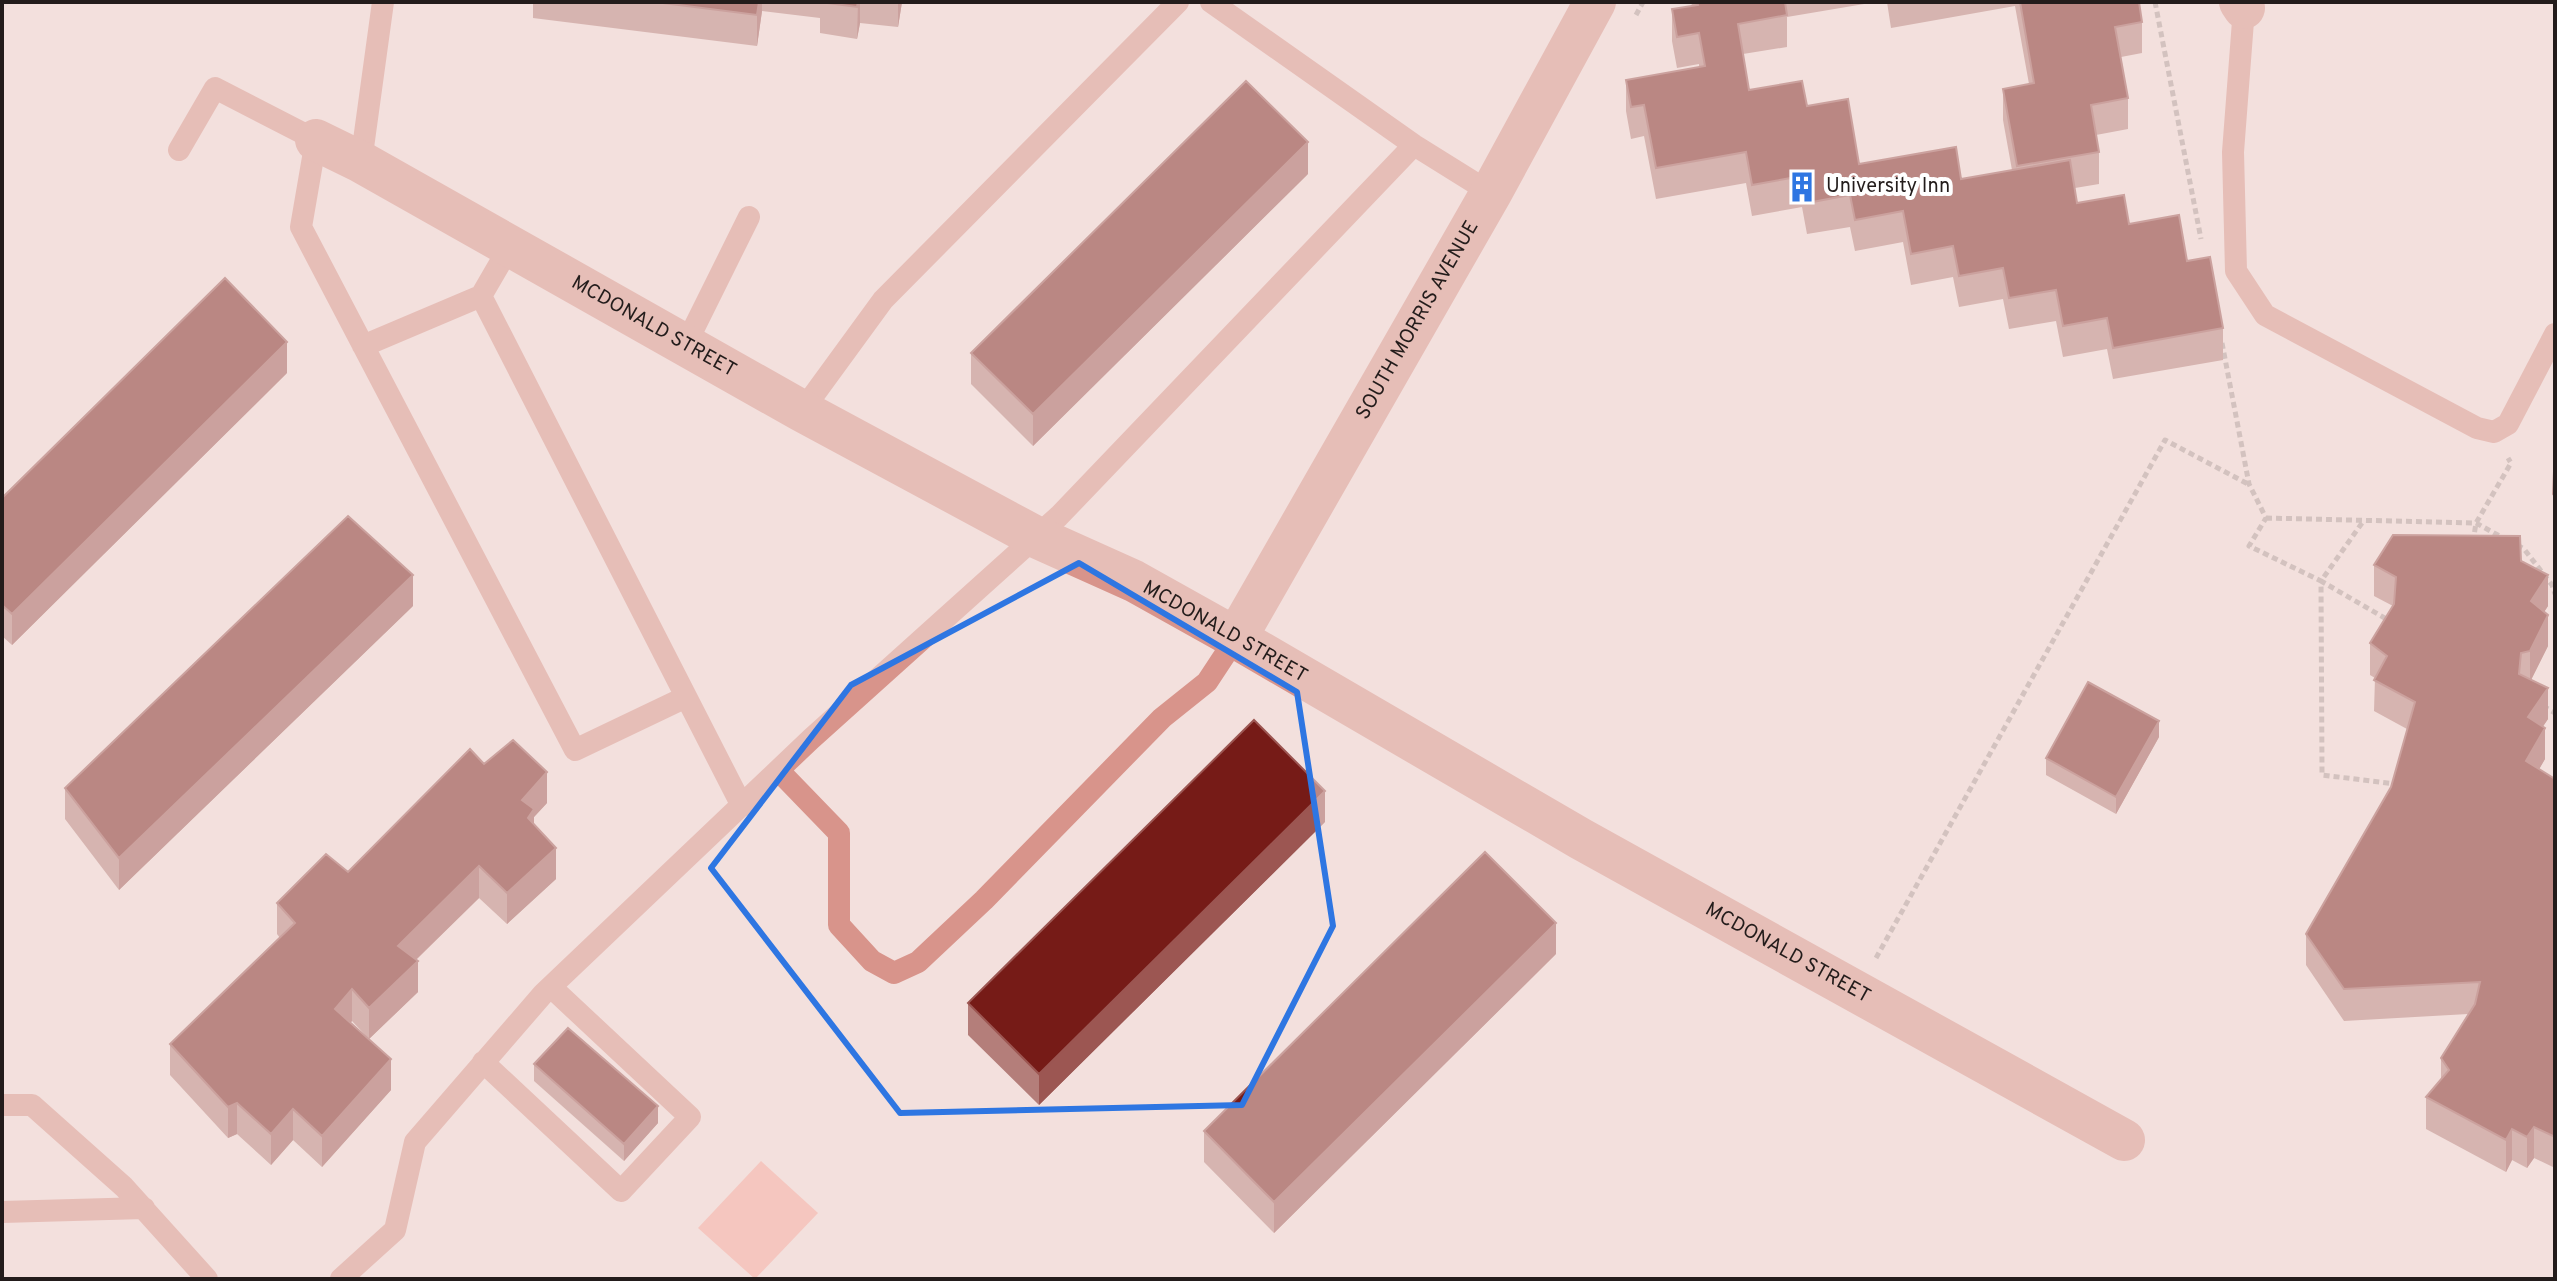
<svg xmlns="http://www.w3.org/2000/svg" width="2557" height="1281" font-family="Overpass,sans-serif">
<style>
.park{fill:#f8a69b}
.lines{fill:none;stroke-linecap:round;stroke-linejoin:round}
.path{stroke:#ad9e9b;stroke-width:5;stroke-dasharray:6 4;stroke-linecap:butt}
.service{stroke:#d8948b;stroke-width:22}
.minor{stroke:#d8948b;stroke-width:42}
.wall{fill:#b47e7a}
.shaded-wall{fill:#9c5652}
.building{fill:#761b17;stroke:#9c5652;stroke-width:2}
.marked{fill:none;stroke:#2e76e2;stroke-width:6;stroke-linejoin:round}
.labels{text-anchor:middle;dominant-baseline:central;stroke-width:8;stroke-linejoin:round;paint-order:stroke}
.poi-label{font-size:20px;fill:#231c1b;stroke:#fff;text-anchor:start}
.street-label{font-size:20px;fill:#231c1b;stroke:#fff}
</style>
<rect width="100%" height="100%" fill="#f3e0dd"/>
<path class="park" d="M761 1161 818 1213 755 1279 698 1228Z"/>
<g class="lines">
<path class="path" d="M2155 2 2201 239
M1636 15 1643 2
M2222 343 2249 484 2266 518 2249 546 2321 581 2322 775 2396 784
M2266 518 2476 523 2505 539
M2362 523 2321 581 2388 620
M2473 542 2476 523 2511 463 2508 458
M2517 545 2524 549 2552 585 2555 594
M2543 706 2555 713
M1876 958 2165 440 2248 484"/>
<path class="service" d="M1211 2 1414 145 1491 193
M2251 5 2244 8 2233 152 2236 271 2265 315 2477 428 2494 432 2508 424 2555 334
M179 150 215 88 316 140 301 227 575 750 686 697
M361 162 383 2
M481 296 742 806
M363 346 481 296 510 246
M685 346 749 217
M802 411 883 300 1178 2
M779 771 839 833V925L872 961 894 973 918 962 984 900 1162 718 1207 682 1236 638
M483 1062 621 1191 690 1117 551 987
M2 1105H32L124 1187 207 1279
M2 1212 144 1208
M341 1279 395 1230 415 1142 543 994 811 739 1059 516 1414 145"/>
<g class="minor">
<path d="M2240 2 2244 8"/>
<path id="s1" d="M316 140 361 162 802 411 1036 537 1134 581 1236 638 1581 839 2124 1140"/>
<path id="s2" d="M1236 638 1491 193 1595 2"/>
</g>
</g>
<path class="wall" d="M533 2H902L898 27 860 23 857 39 820 33V18L762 11 757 46 533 18Z
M1691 2H1876L1787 17V47L1743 54 1749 90 1807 106 1859 164 1961 179 2012 170 2003 120V89L2029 84 2015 6 1891 28 1887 2H2139L2142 22V53L2121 57 2128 98V129L2096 135 2099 152V184L2075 188 2077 203 2129 224 2187 261 2223 328V360L2113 379 2107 349 2063 357 2056 321 2009 329 2003 299 1959 307 1953 277 1911 285 1903 242 1855 251 1850 227 1807 234 1802 207 1752 216 1746 183 1656 199 1644 136 1631 139 1626 111V80L1699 67V64L1677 68 1672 41V9L1692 6Z
M1308 174 1033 446 971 384V353Z
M287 373 12 645 2 636V498Z
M2555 449V527L2553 526Z
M2521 561 2548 606 2544 612 2548 646 2531 680 2548 719 2543 726 2545 759 2539 769 2555 779V1168L2534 1158 2527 1168 2512 1160 2506 1172 2426 1129V1097L2441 1079V1058L2468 1014 2344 1021 2306 965V934L2391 787 2407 729 2374 711 2375 678 2370 675V643L2393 606 2374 596V565Z
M413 606 119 890 65 819V788Z
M2159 737 2116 814 2046 775V758Z
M547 803 534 817V825L556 879 507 924 479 898 416 960 418 992 369 1039 352 1021 350 1023 391 1090 322 1167 293 1140 271 1165 237 1134 228 1138 170 1075V1044L280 938 277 934V903L348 872Z
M1325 822 1039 1105 968 1035V1003Z
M1556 954 1274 1233 1204 1162V1131Z
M534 1064 658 1123 624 1161 534 1081Z"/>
<path class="shaded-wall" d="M759 2H762V11L757 46V15Z
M858 2H860V23L857 39Z
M898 2H902L898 27Z
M1308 142V174L1033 446V414Z
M287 342V373L12 645V614Z
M413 575V606L119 890V858Z
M2548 575V606L2531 632V601Z
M2548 615V646L2530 682V651Z
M2548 688V719L2528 749V717Z
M2159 721V737L2116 814V797Z
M2545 728V759L2526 792V761Z
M547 772V803L534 817V840L522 800Z
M1325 791V822L1039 1105V1074Z
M556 848V879L507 924V893Z
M479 866V898L398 977V946Z
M1556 923V954L1274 1233V1202Z
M418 961V992L369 1039V1008Z
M352 989V1021L335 1040V1009Z
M391 1059V1090L322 1167V1136Z
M237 1103V1134L228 1138V1107Z
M658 1106V1123L624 1161V1144Z
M293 1109V1140L271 1165V1134Z
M2534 1127V1158L2527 1168V1137Z
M2512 1129V1160L2506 1172V1140Z"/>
<path class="building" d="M655 2H759L757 15Z
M820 2H858L857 7Z
M1697 2H1785L1787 15 1738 24 1749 90 1802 81 1807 106 1848 99 1859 164 1956 147 1961 179 2070 160 2077 203 2124 195 2129 224 2179 215 2187 261 2210 257 2223 328 2113 348 2107 318 2063 326 2056 290 2009 298 2003 268 1959 276 1953 246 1911 254 1903 211 1855 220 1850 195 1807 203 1802 176 1752 185 1746 152 1656 168 1644 105 1631 107 1626 80 1705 66 1699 33 1677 37 1672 9 1698 5Z
M2020 2H2139L2142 22 2115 27 2128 98 2091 105 2099 152 2017 166 2003 89 2034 83Z
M1246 81 1308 142 1033 414 971 353Z
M225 278 287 342 12 614 2 605V498Z
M2555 449V496L2553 494Z
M348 516 413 575 119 858 65 788Z
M2393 535 2520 536 2521 561 2548 575 2531 601 2548 615 2530 651 2521 653 2519 674 2548 688 2528 717 2545 728 2526 761 2555 779V1137L2534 1127 2527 1137 2512 1129 2506 1140 2426 1097 2449 1070 2441 1058 2475 1004 2480 982 2344 989 2306 934 2391 787 2415 702 2374 680 2387 656 2370 643 2394 604 2396 577 2374 565Z
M2088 682 2159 721 2116 797 2046 758Z
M1254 720 1325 791 1039 1074 968 1003Z
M513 740 547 772 522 800 534 809 528 818 556 848 507 893 479 866 398 946 418 961 369 1008 352 989 335 1009 391 1059 322 1136 293 1109 271 1134 237 1103 228 1107 170 1044 295 923 277 903 326 854 348 872 470 749 484 764Z
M1485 852 1556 923 1274 1202 1204 1131Z
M568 1028 658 1106 624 1144 534 1064Z"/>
<path d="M0 0H2557V1281H0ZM1079 563 1297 692 1333 926 1242 1105 900 1113 711 868 851 685Z" fill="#f3e0dd" fill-opacity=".55" fill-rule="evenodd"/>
<path class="marked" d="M1079 563 1297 692 1333 926 1242 1105 900 1113 711 868 851 685Z"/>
<defs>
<g id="building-bare" transform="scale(2.4)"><path d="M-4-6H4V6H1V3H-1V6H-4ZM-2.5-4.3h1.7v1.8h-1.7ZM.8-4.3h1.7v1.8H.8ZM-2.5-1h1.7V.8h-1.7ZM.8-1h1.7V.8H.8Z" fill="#2e76e2" stroke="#fff" stroke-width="2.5" paint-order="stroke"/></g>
</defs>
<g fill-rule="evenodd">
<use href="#building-bare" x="1802" y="187"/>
</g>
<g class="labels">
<g class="poi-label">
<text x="1826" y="187">University Inn</text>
</g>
<g class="street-label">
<text stroke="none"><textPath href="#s2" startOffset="366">SOUTH MORRIS AVENUE</textPath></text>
<text stroke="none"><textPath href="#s1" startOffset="386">MCDONALD STREET</textPath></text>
<text stroke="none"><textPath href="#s1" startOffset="1034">MCDONALD STREET</textPath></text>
<text stroke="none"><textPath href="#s1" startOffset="1682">MCDONALD STREET</textPath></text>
</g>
</g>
<rect width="2557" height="1281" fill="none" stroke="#231c1b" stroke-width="8"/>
</svg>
